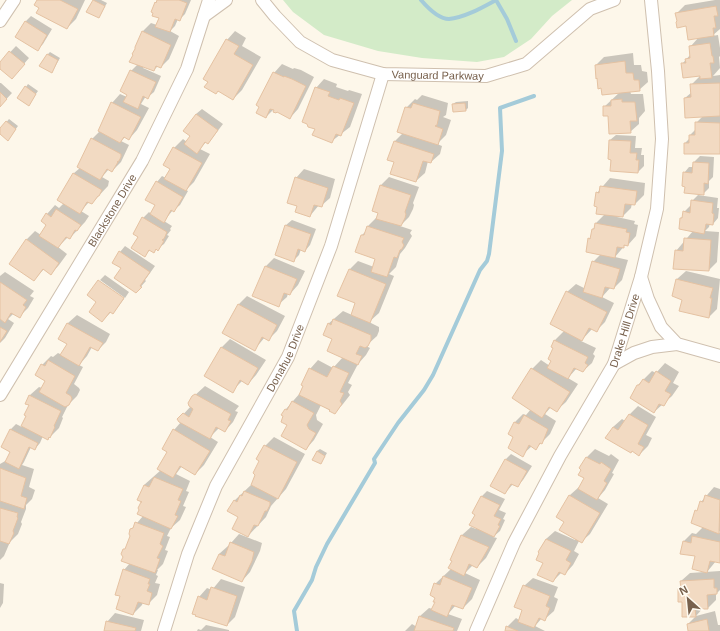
<svg xmlns="http://www.w3.org/2000/svg" width="720" height="631" font-family="Arial,sans-serif">
<style>
.green{fill:#d3ebc8}
.shadow{fill:#0003}
.lines{fill:none;stroke-linecap:round;stroke-linejoin:round}
.stream{stroke:#a4cbd9;stroke-width:4}
.building{fill:#f2dac2;stroke:#e5c2a2}
.minor-casing{stroke:#cfc0af;stroke-width:14}
.minor{stroke:#fff;stroke-width:12}
.labels{text-anchor:middle;dominant-baseline:central;stroke-width:3;stroke-linejoin:round;paint-order:stroke}
.street-label{font-size:11px;fill:#78614d;stroke:#fffbf1}
</style>
<rect width="100%" height="100%" fill="#fdf7ea"/>
<path class="green" d="M283 0H572L552 16 531 39 504 57 477 62 422 58 378 51 324 35 293 12Z"/>
<path class="shadow" d="M38 0H85L76 19 67 28 40 8Z
M94 0H101L107 3 99 17 88 12Z
M159 0H191L185 14 180 19H178L175 26 170 31 179 36 169 59 161 67 158 66 154 70 143 66V68L161 76 154 92 148 97 146 96 141 104 149 108 137 130 129 139 125 137 121 141 129 145 121 162 112 171 109 169 102 177 109 181 108 186 92 203 89 202 81 211 89 216 85 222 70 238 68 237 58 247 67 254 59 265 51 274 44 269 34 280 26 240 35 231 41 235 47 224V214L55 205 59 208 64 203 59 200 74 173 80 168 92 139 100 131 112 103 120 94 127 97 131 71 138 64 137 49 143 31 151 23 157 25 160 17 156 3Z
M715 0H720V29L712 36 718 35 720 48V56L719 57 720 68 713 76 720 75V153L685 143 690 138V135L696 129V123L703 116 685 98 692 92 691 85 701 75 682 64 691 54 690 47 699 37 687 25 678 21 676 14 685 5Z
M31 16 52 29 43 44 37 50 25 22Z
M235 31 246 38 242 46 261 57 242 90 233 99 227 40Z
M16 46 29 58 17 72 0 68V63Z
M50 52 60 58 52 72 47 55Z
M633 53 634 65H641L642 71 647 72 648 82 639 90 630 91 631 94H643L645 111 639 118V124L630 132 609 115 604 107 620 92 596 65 604 57Z
M282 64 293 69 294 68 301 70 314 77 298 109 290 118 274 109 266 117 274 73Z
M324 79 337 84 336 87 348 91 349 90 362 94 350 127 332 141 316 128V88Z
M0 83H1L12 93 0 106Z
M28 84 38 91 29 104 26 87Z
M422 95 448 103 446 115 443 117 451 120 446 135 437 144 442 146 440 154 431 162 428 161 425 173 416 181 395 161 389 159 395 141 403 133 406 108 415 99 417 100Z
M468 101V108L466 110 453 104 456 102Z
M202 109 223 124 213 137 208 143 206 142 200 149 210 154 194 182 186 190 188 191 180 205 174 210H173L164 221 172 226 170 229 171 230 167 235 169 236 164 244 154 251 151 249 145 255 139 236 143 218 149 212 151 214 156 205 157 182 162 176 166 178 171 169 174 148 183 139 187 142 191 136 196 114Z
M9 119 18 126 10 137 0 133V130Z
M616 135 636 136 635 148H642L641 155H644V166L638 172 611 170 610 140Z
M700 156 714 157 713 177 709 181V188L703 194 684 173 689 167H694V162Z
M304 169 335 179 330 198 321 206 319 205 310 216 298 205 296 178Z
M389 177 419 187 413 203 414 205 413 209 409 217 400 226 412 230 410 233 412 236 405 248 400 254 396 267 389 274 394 276 379 313 369 322 379 327V331L377 336 366 346 370 348 366 355 358 364 348 383 352 385 348 392 350 395 343 404 334 413 321 405 316 415 317 420 323 424 314 440 306 449 289 425 286 409 301 392 310 369 318 360 333 368 343 357 333 339 328 324 343 311 352 315 357 303 350 269 358 261 374 267 376 258 362 235 366 231 368 226 376 218H377L379 212 380 186Z
M610 178 645 183 644 195 635 204 632 203 631 208 623 216H618L617 217 635 221 634 224 638 225 636 236 628 245 626 244 615 257 628 260 622 280 614 288 611 287 602 297 614 303 605 322 596 331 592 329 581 341 596 348 593 354 595 356 592 363 583 371 577 368 568 378 578 384 566 402 557 410 551 407 545 414 556 421 550 434 536 448 532 446 522 455 515 437 509 433 515 422 523 414 526 415 531 409 513 398 532 369 541 360 550 366 553 360 555 348 552 346 555 340 565 330 567 292 576 284 586 289 593 262 601 254 589 239 592 236 593 229 595 227 596 223 605 214 597 193Z
M698 195 718 198 717 208H719L718 218 713 224 710 223 709 227 705 231 719 232 717 262 709 270 676 251 693 231 681 218 683 216 684 212 690 206 691 207 692 201Z
M292 220 316 229 310 245 305 251 301 249 299 255 293 261 286 225Z
M125 246 155 266 145 280 146 281 136 292 120 252Z
M274 258 305 271 298 285 290 294 288 293 287 297 278 305 265 267Z
M686 271 720 279 717 309 709 317 683 299 673 295 677 279Z
M5 272 34 291 30 296 34 298 28 308 20 316 14 313 8 319 14 323 5 338 0 343V276Z
M105 275 129 292 125 298 100 280Z
M99 282 124 299 113 313 111 312 102 321 97 302Z
M247 296 285 316 277 331 269 339 265 337 255 349 224 332 239 304Z
M77 315 110 334 106 342 98 350 92 347 87 356 79 365 83 367 74 384 79 388 80 390 77 396 68 405 62 417 63 418 59 428 50 437 43 436 40 443 35 449 31 447 24 462 22 465 34 469 29 487 35 490 32 499 26 505V509L21 522 22 524 18 534 10 542 4 556 0 560V464L7 460 11 451 10 430 16 424 22 427 30 405 27 403 30 395 39 387 42 388 46 380 42 365 51 356 53 357 58 353 62 355 69 344 59 338 68 323Z
M230 339 266 360 256 375 248 384 242 381 232 391 205 375 222 347Z
M665 363 679 372 673 383 679 386 672 396 654 412 638 385 652 371 656 373Z
M205 386 239 406 235 411 238 412 233 422 225 431 219 428 210 437 218 442 204 465 195 474 182 466 176 474 190 481 186 491 189 492 183 506 186 507 180 520 171 528 167 536 170 537 165 550 168 551 163 564 157 570H158L156 575 158 576 155 583 160 584 157 595 148 604 143 602 142 605 133 614 121 595 124 570 130 563 124 557V550L127 547 131 536V530L143 516V501L139 499 144 485 161 470 169 451 174 430 181 422 179 419 191 406 193 397Z
M638 406 656 417 646 435 652 438 648 446 639 455 613 427 622 419 625 421 629 415Z
M274 437 305 454 286 489 271 506 266 517 248 536 234 501 252 484 265 446Z
M320 449 327 453 321 463 317 451Z
M595 449 609 456 611 454 619 460 612 473 614 474 605 490 598 498 608 504 590 534 581 542 579 541 574 551 579 554 573 565 565 574 562 572 553 581 539 552 546 539 555 531 575 540 576 539 565 522 557 517 570 495 579 487H580L586 478 583 469 580 468 587 457Z
M511 454 532 466 523 480 517 486 513 484 505 493 506 459Z
M714 487 720 489V531L719 532 720 533V561H716L707 572 696 556 684 541 692 533 696 534 703 527 701 502Z
M487 491 505 499 499 510 506 513 503 519 505 520 500 531 493 537 497 538 486 558 477 567 473 565 465 573 480 580 472 599 463 608 456 605 448 614 462 619 457 631H405L412 624 417 627 420 616 429 608 433 609 436 602 435 584 451 569 453 560 452 559 462 535 471 527 476 529V515L474 513 482 496Z
M239 534 262 543 260 551 250 572 242 581 219 554 228 546H229L231 543Z
M720 571V590L716 594V600L708 608H703L696 616 682 601 679 589 682 586 681 581 690 573Z
M533 578 558 587 554 597 558 599 554 611 545 619 542 618 535 626 545 631H506L507 627 516 618 519 620 523 610 524 586Z
M221 579 245 587 235 617 227 625 199 597 207 588 212 590Z
M0 583 4 584 3 603 0 608Z
M715 611 718 625H720V631H689L688 624 696 616Z
M115 613 144 620 141 631H105L107 622Z
M206 625 229 630V631H197L198 629 201 630Z"/>
<g class="lines">
<path class="stream" d="M421 0C427 7 438 19 449 19 464 18 483 7 496 0
M496 0 507 19 516 41
M297 631 294 611 312 580 316 567 327 544 375 463 374 459 398 423 424 390 433 375 480 270 487 261 489 254 502 151 500 108 534 96"/>
</g>
<path class="building" d="M37 0H60L78 9 67 29 36 13 39 8 34 5Z
M93 0 105 6 99 18 86 12Z
M157 0H179L187 3 180 21 175 19 170 32 155 27 159 18 152 16 153 13 151 12 155 2 156 3Z
M716 6 718 16H714L716 28H713L714 36 688 40 686 26 677 28 676 22 677 21 675 13Z
M25 21 47 35 38 51 15 37Z
M142 31 171 45 161 68 156 66 154 71 129 62 133 55 132 54 135 49V47Z
M226 39 239 46 234 54 253 65 233 100 218 91 216 94 204 87 208 82 203 79Z
M710 43 712 56H713L714 63H710L712 78 700 79V76L683 78 681 63H686L685 59 690 58 689 46Z
M9 51 25 64 12 79 0 69V62Z
M47 54 58 60 52 73 39 66Z
M625 61 626 73H633L634 80H639L640 91 602 95 601 88 598 89 597 78 596 79 595 65Z
M130 70 156 82 148 99 143 96 138 109 123 102 127 95 120 91Z
M273 72 284 77V76L292 79 306 86 290 119 277 112 276 113 273 112 274 110 270 109 266 118 256 113 259 107 256 105Z
M720 83V116L685 118 684 98 691 97 690 84Z
M25 86 36 94 29 106 17 98Z
M315 87 330 92 328 96 339 100 340 98 354 103 341 136 336 134 332 143 312 135 315 129 308 127 307 124 302 122Z
M0 92 7 99 0 107Z
M622 99V102H635L637 121H630L631 133 609 134 608 116H603V106H611V100Z
M111 102 141 117 129 140 124 137 120 143 98 131Z
M413 103 440 111 437 125 435 126 443 129 438 145 397 132 405 107 411 108Z
M465 103 466 111 453 112 452 104Z
M196 114 218 130 208 144 205 142 197 154 184 144 190 136 183 131Z
M6 121 16 129 8 141 0 134V128Z
M695 122 720 123V154H684V143H689V135H695Z
M91 138 121 154V157L119 161 117 162H118L112 172 107 169 100 180 77 167Z
M609 140 631 141 630 153H637L636 160H639L638 173 610 171 611 160 608 159Z
M394 141 434 154 431 163 423 161 416 182 390 174 394 162 387 160Z
M173 147 202 163 186 191 164 179 170 169 163 165Z
M693 162 709 163 708 184 704 183V195L684 193 685 187 682 186 683 172 692 173Z
M73 173 102 190 99 196H98L92 204 87 202 80 214 57 200Z
M295 177 328 188 322 207 314 205 310 217 295 212 297 206 287 203Z
M156 181 183 197 174 212 171 210 164 223 150 214 155 205 145 200Z
M380 185 411 195 405 212 406 214 405 218 401 226 376 219 378 213 372 211Z
M600 186 637 191 635 205 625 204 623 217 596 214 597 207 594 206 596 192 599 193Z
M691 200 713 203 712 213 714 214 713 225 706 224 704 234 679 229 680 218H682L683 211 690 213Z
M56 209 81 225 77 231 75 230 70 239 66 237 58 248 39 236 46 225 41 221 46 213 51 217Z
M142 217 167 232 164 239H163L162 240 164 241 158 251 156 249 154 253 149 250 145 257 131 248 138 237 133 234Z
M595 223 627 229 626 232 630 233 628 246 624 245V248L617 247 615 258 586 252 588 238 590 239 592 229H594Z
M285 225 311 234 305 252 298 249 294 262 275 255Z
M367 226 404 238 402 242 404 245 402 249 400 250 397 258 394 257 387 277 371 272 375 259 355 252 361 235H364Z
M684 238 711 240 709 271 673 269 675 250 683 251Z
M26 239 59 263 51 275 43 269 34 281 9 264Z
M119 251 150 272 140 286 142 287 136 293 114 278 121 268 112 263Z
M592 261 620 269 614 289 605 287 602 298 583 292Z
M265 266 297 279 290 295 284 293 279 307 252 296Z
M349 269 386 284 370 323 351 315 355 303 337 296Z
M676 279 713 288 710 298H712L709 318 679 311 682 300 672 296Z
M98 280 124 298 113 314 110 312 102 322 89 312 96 302 87 295Z
M0 282 27 300 23 305 26 307 20 318 11 313 5 323 0 319Z
M566 291 607 312 597 332 589 328 582 341 550 324Z
M238 304 277 325 269 341 262 337 255 351 222 333Z
M333 319 371 335V340L368 346 365 348 360 346 356 354 362 356 358 365 327 351 332 339 323 335 328 323 331 325Z
M67 323 103 343 98 351 90 347 79 366 60 355 67 344 58 339Z
M0 327 7 331 0 342Z
M554 340 588 357 585 363 588 365 583 372 574 368 568 379 547 368 551 361 548 359 553 348 551 347Z
M221 347 258 368 248 385 240 380 233 393 204 376Z
M48 360 75 376 66 393 71 396 72 399 69 405 65 407 39 392 45 381 35 375 41 364 45 366Z
M333 366 349 373 340 392 344 393 340 401 342 404 335 414 329 411 330 410 299 395 303 386 301 385 309 368 327 377Z
M531 368 570 392 557 412 549 407 542 418 512 398Z
M656 371 671 381 665 391 671 394 664 406 659 404 654 413 630 398 637 385H639L643 379 649 383Z
M195 394 231 414 228 420 231 421 225 432 216 427 210 439 179 422 177 419 183 413 189 417 193 409 189 406 188 403 192 396Z
M29 395 61 411 54 426 55 427 50 438 49 437 48 440 21 426 26 416 24 415 29 405 25 404Z
M292 401 314 413 307 425 309 429 316 433 306 450 281 436 287 425 281 422 283 416 281 415 285 409 287 410Z
M629 414 648 425 638 444 644 447 639 456 632 451 631 453 605 438 613 427 618 430Z
M524 415 548 429 542 444 540 443 536 450 529 445 523 457 508 448 513 437 508 434 514 422 519 424Z
M10 429 38 443 35 450 29 447 19 469 5 462 10 452 1 447Z
M173 429 210 451 195 475 180 466 173 478 157 469 167 452 162 449Z
M264 445 297 462 278 499 251 485 255 475 253 473 259 461 256 459Z
M317 451 325 456 321 464 312 460Z
M586 457 600 464 601 462 611 469 604 481 607 483 597 500 578 489 584 478 578 475 581 470 579 468Z
M505 459 527 471 518 487 511 484 505 494 490 486Z
M0 468 26 478 21 496 27 498 24 509 0 501Z
M154 477 183 489 178 500 181 501 175 515 178 516 171 529 137 514 139 510 138 508 141 502H142L137 500 144 485 149 487Z
M244 491 270 502V505L267 511H265L258 526 254 525 248 537 232 529 238 517 227 511 234 500 237 502 240 495 242 496Z
M569 495 600 513 582 543 559 530 564 522 556 517Z
M705 495 720 500 719 534 691 523 695 510 697 511 700 501 703 502Z
M481 496 500 505 494 516 501 519 498 525 500 526 494 537 469 525 475 515 472 513Z
M0 508 18 513 17 517 18 518 13 531 14 533 9 544 0 541Z
M135 522 164 533 160 544 163 546 157 558 160 559 155 573 121 561 123 557 121 554 123 549H125L130 536 129 534 130 529 133 528Z
M461 535 489 547 477 568 469 564 464 576 448 568 452 561 450 560Z
M692 536 720 542V563L710 561 707 573 692 569 695 556 680 554 683 541 691 543Z
M546 539 571 551 566 560 571 563 565 575 559 572 553 582 537 575 543 563 536 560 539 553 538 552Z
M230 542 254 552 252 561 242 582 212 569 219 554 225 556Z
M123 569 150 579 148 584H150L147 591 152 593 149 605 138 602 133 615 116 609 120 596 115 595Z
M443 576 472 588 463 609 452 605 447 617 431 610 435 602H433L435 598 430 595 434 583 440 585Z
M714 579V588H717V594L707 595 708 609H695L696 617H682V602H678V588L681 589 680 581Z
M523 585 550 596 546 606 550 608 545 621 539 618 534 628 518 622 522 610 514 607Z
M211 587 237 596 227 626 195 616 196 615 192 614 198 596 207 600Z
M419 616 454 628 453 631H414Z
M707 619 709 631H688L687 624Z
M106 621 136 628 135 631H104Z
M506 626 518 631H505Z"/>
<g class="lines">
<g class="minor-casing">
<g id="minor">
<path id="s1" d="M262 0 275 16 300 42 332 60 383 74 486 76 526 64 590 9 614 0"/>
<path d="M204 16 226 0"/>
<path d="M0 21 14 0"/>
<path d="M641 277 648 299 661 327 677 344 720 356"/>
<path d="M614 364 634 353 652 347 677 344"/>
<path id="s2" d="M0 395 142 161 187 69 209 0"/>
<path id="s3" d="M164 631 188 554 216 486 288 357 331 246 383 74"/>
<path id="s4" d="M476 631 514 543 560 456 614 364 641 277 657 209 662 139 658 71 651 0"/>
</g>
</g>
<use href="#minor" class="minor"/>
</g>
<g class="labels">
<g class="street-label">
<text stroke="none"><textPath href="#s1" startOffset="201">Vanguard Parkway</textPath></text>
<text stroke="none"><textPath href="#s2" startOffset="216">Blackstone Drive</textPath></text>
<text stroke="none"><textPath href="#s4" startOffset="336">Drake Hill Drive</textPath></text>
<text stroke="none"><textPath href="#s3" startOffset="300">Donahue Drive</textPath></text>
</g>
</g>
<g transform="translate(688 599) rotate(333)" stroke="#fffbf1" stroke-width="3" paint-order="stroke">
<path d="M0-3L7 15L0 10L-7 15Z" fill="#78614d"/>
<text y="-6" font-size="11" font-weight="bold" text-anchor="middle" fill="#78614d">N</text>
</g>
</svg>
